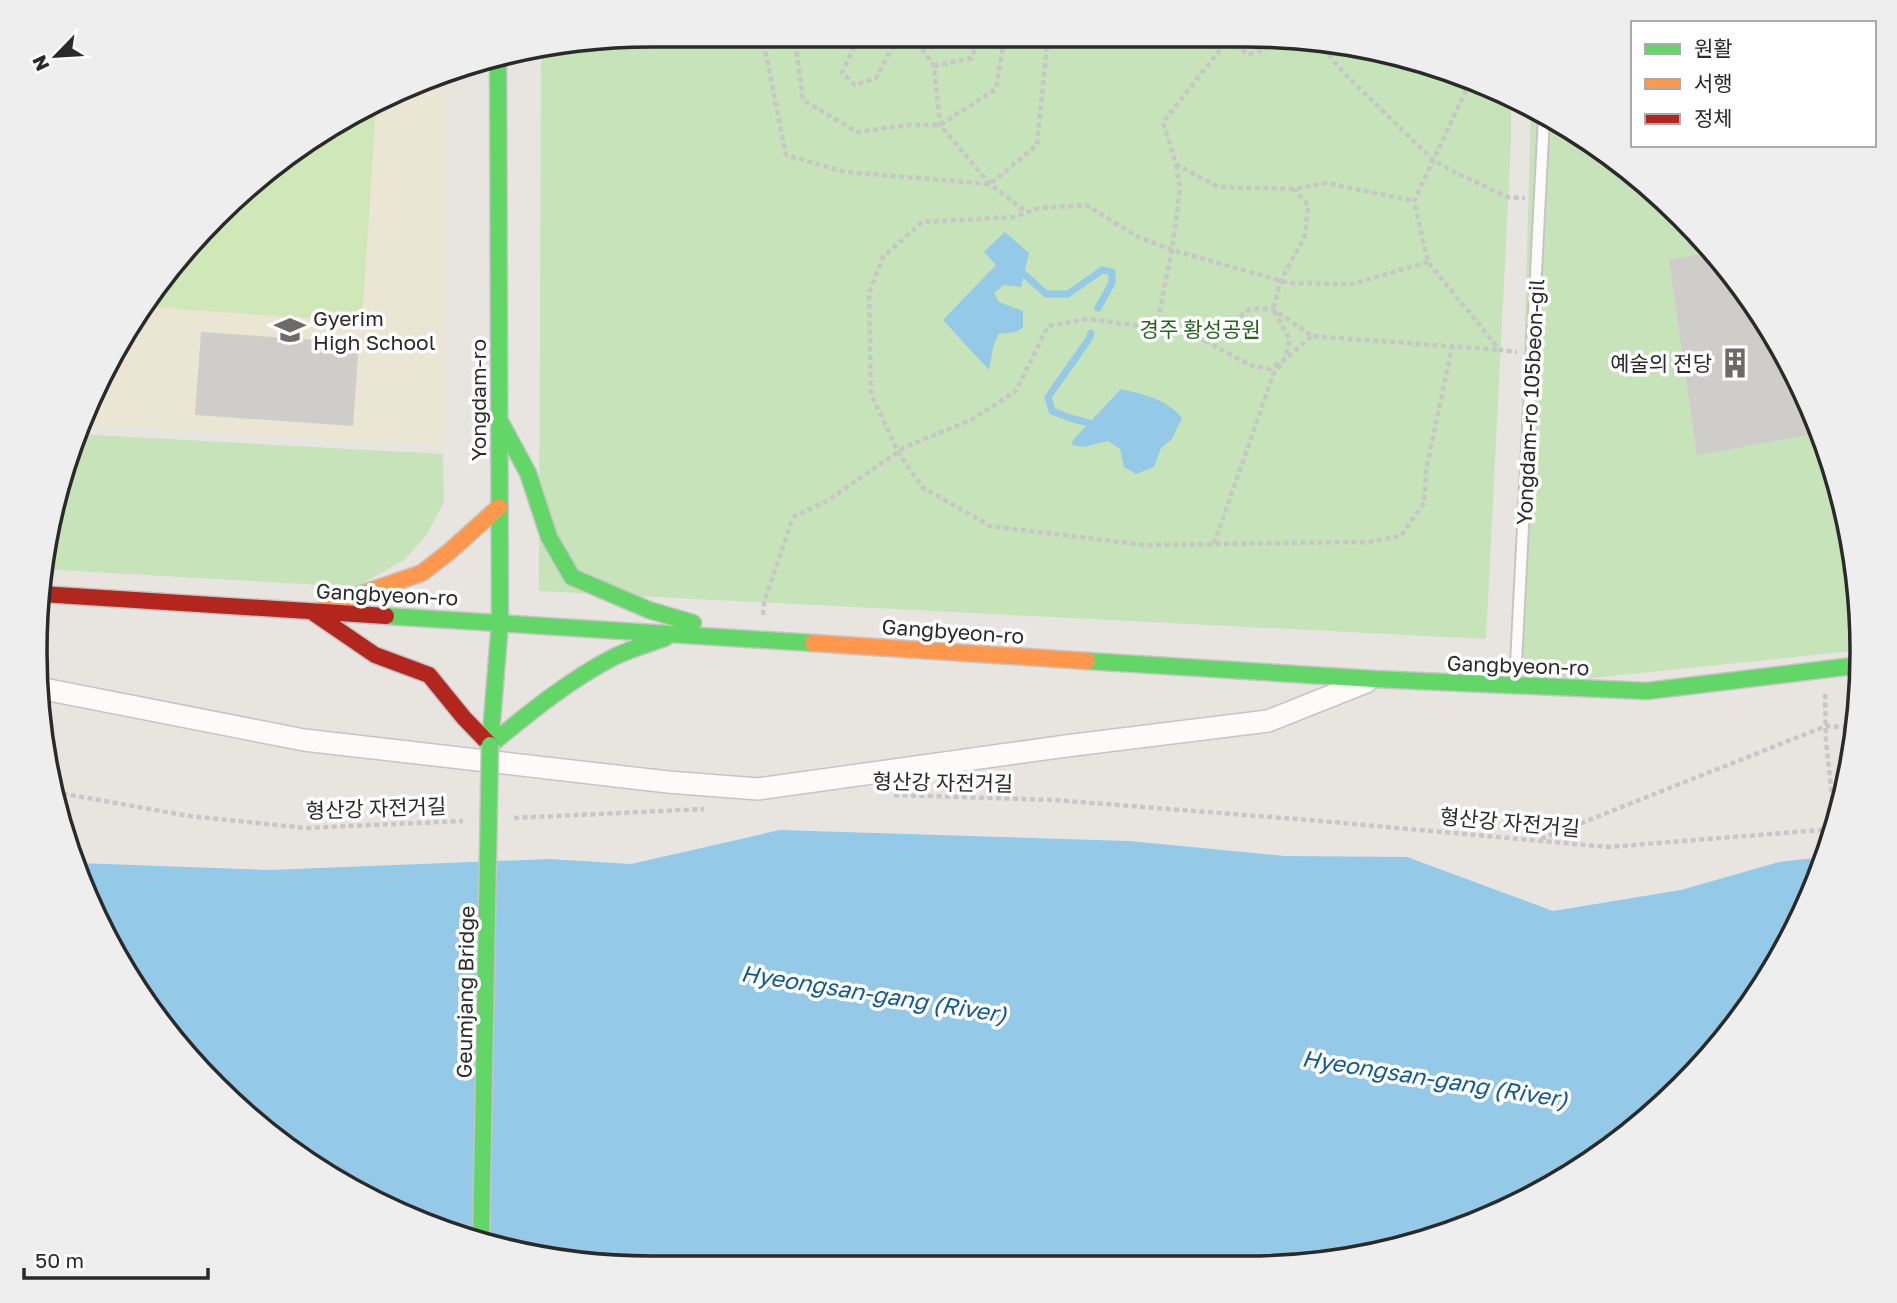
<svg xmlns="http://www.w3.org/2000/svg" width="1897" height="1303" font-family="'Golos Text','Noto Sans KR',sans-serif">
<style>
.education{fill:#ebe5d4}
.green{fill:#c6e3b9}
.pitch{fill:#d0e7b7}
.water{fill:#95c9e8}
.lines{fill:none;stroke-linecap:round;stroke-linejoin:round}
.stream{stroke:#95c9e8;stroke-width:7}
.building{fill:#cfcdc9}
.lane-casing{stroke:#c6c4c5;stroke-width:14}
.street-casing{stroke:#c6c4c5;stroke-width:24}
.fast-casing{stroke:#c6c4c5;stroke-width:19}
.slow-casing{stroke:#c6c4c5;stroke-width:19}
.jam-casing{stroke:#c6c4c5;stroke-width:19}
.path{stroke:#c8c7c7;stroke-width:4.5;stroke-dasharray:5 3.5;stroke-linecap:butt}
.lane{stroke:#fcfbfa;stroke-width:10}
.street{stroke:#fcfbfa;stroke-width:21}
.fast{stroke:#63d668;stroke-width:16}
.slow{stroke:#ff974d;stroke-width:16}
.jam{stroke:#b3261e;stroke-width:16}
.fast-bridge-casing{stroke:#c6c4c5;stroke-width:19;stroke-linecap:butt}
.fast-bridge{stroke:#63d668;stroke-width:16}
.labels{text-anchor:middle;dominant-baseline:central;stroke-width:7;stroke-linejoin:round;paint-order:stroke}
.poi-label{font-size:21px;fill:#2a2a2a;stroke:#fff;text-anchor:start}
.park-label{font-size:21px;fill:#23641c;stroke:#fff}
.street-label{font-size:21px;fill:#2a2a2a;stroke:#fff}
.water-label{font-size:23px;font-style:italic;fill:#115a96;stroke:#fff}
.rim{fill:none;stroke:#2a2a2a;stroke-width:3.5}
</style>
<rect width="100%" height="100%" fill="#e8e5e0"/>
<path class="education" d="M445 77V447L79 425 82 415 188 245 309 139Z"/>
<path class="green" d="M652 35H1246L1365 47 1511 96V143L1486 639 539 591 541 50Z
M1531 108 1682 216 1758 309 1815 416 1850 532 1862 650 1515 686Z
M77 434 443 454 444 502 426 536 404 560 356 587 41 569Z"/>
<path class="pitch" d="M376 108 362 322 149 307 188 245 309 139Z"/>
<path class="water" d="M1005 232 1029 253 1021 287 1004 285 994 293 999 302 1023 311V328L1015 332 999 334C992 344 992 358 989 370L943 320 996 265 984 252Z
M1121 389C1143 394 1168 400 1182 418L1172 439 1161 448 1154 467 1136 474 1124 467 1120 449 1108 441 1083 447 1072 445 1073 440Z
M780 830 1129 841 1285 856 1407 857 1553 911 1681 890 1779 862 1824 857 1815 888 1758 994 1681 1088 1519 1204 1365 1256 1246 1268H651L531 1256 415 1221 309 1164 215 1087 99 925 78 863 269 870 550 859 631 864Z"/>
<g class="lines">
<path class="stream" d="M1024 274 1046 294H1068L1102 270 1112 272V283L1098 308
M1089 423 1070 418 1052 411 1048 397 1089 339 1091 333"/>
</g>
<path class="building" d="M1711 252 1758 309 1815 416 1820 433 1697 455 1669 260Z
M201 332 359 343 353 426 195 415Z"/>
<g class="lines">
<g class="lane-casing">
<path id="lane" d="M1515 683 1544 117"/>
</g>
<g class="street-casing">
<path id="street" d="M44 689 304 740 668 782 758 789 1066 746 1268 721 1366 682"/>
</g>
<g class="fast-casing">
<path id="fast" d="M501 423 528 473 549 537 572 577 649 610 693 623
M386 616 813 643
M1087 661 1374 679 1647 691 1861 665
M490 745 500 622 498 55
M490 745C529 713 569 680 614 657 630 649 648 644 665 638"/>
</g>
<g class="slow-casing">
<path id="slow" d="M326 606 422 573 449 552 499 507
M813 643 1087 661"/>
</g>
<g class="jam-casing">
<path id="jam" d="M41 594 386 616
M312 612 375 655 429 675 464 718 490 745"/>
</g>
<path class="path" d="M762 35 786 155 845 172 990 184 1037 145 1048 35
M796 35 795 40 803 100 857 132 907 125H940L996 89 1005 35
M821 35 833 41 857 40
M866 35 857 40 842 73 855 85 876 78 894 44 904 35
M912 35 934 66 940 125 990 184 1026 212
M1228 35 1227 41 1163 122 1176 164 1218 187 1294 189 1327 183 1414 201
M1227 41 1249 54 1275 46 1279 38
M1317 42 1346 75 1433 160 1456 173 1508 197 1525 198
M934 66 972 58 976 44 969 35
M1470 82 1414 201 1428 262 1500 350 1517 352
M1428 262 1352 284 1289 283 1172 250 1138 237 1086 205 1039 208 1014 217 922 222 883 257 869 293 871 394 898 452 922 487 990 526 1144 545 1367 542 1401 536 1424 503 1426 471 1452 347
M1156 329 1172 250 1180 189 1176 165
M1205 341 1250 365 1270 369 1284 360 1312 336
M1214 544 1273 375 1284 360 1290 340 1273 309 1281 280 1305 236 1308 205 1294 189
M763 615 764 602 793 517 825 502 905 447 971 420 1016 391 1048 326 1088 319 1148 327 1203 340 1227 335 1236 319 1250 309H1273L1312 336 1500 350
M1825 694 1826 742 1835 822
M54 792 189 816 306 828 463 821
M894 795 1054 800 1309 820 1608 847 1833 829
M514 818 704 809
M1541 839 1826 726 1854 728"/>
<use href="#lane" class="lane"/>
<use href="#street" class="street"/>
<use href="#fast" class="fast"/>
<use href="#slow" class="slow"/>
<use href="#jam" class="jam"/>
<g class="fast-bridge-casing">
<path id="fast-bridge" d="M481 1241 490 745"/>
</g>
<use href="#fast-bridge" class="fast-bridge"/>
</g>
<defs>
<g id="school-bare" transform="scale(2.415)"><path d="M0-5L7-2L0 1L-7-2ZM-4 1L0 2.5L4 1V4Q0 6-4 4Z" fill="#6c6b6a" stroke="#fff" stroke-width="2.5" paint-order="stroke"/></g>
<g id="building-bare" transform="scale(2.415)"><path d="M-4-6H4V6H1V3H-1V6H-4ZM-2.5-4.3h1.7v1.8h-1.7ZM.8-4.3h1.7v1.8H.8ZM-2.5-1h1.7V.8h-1.7ZM.8-1h1.7V.8H.8Z" fill="#6c6b6a" stroke="#fff" stroke-width="2.5" paint-order="stroke"/></g>
</defs>
<g fill-rule="evenodd">
<use href="#school-bare" x="290" y="330"/>
<use href="#building-bare" x="1735" y="363"/>
</g>
<g class="labels">
<g class="poi-label">
<text x="313" y="318">Gyerim<tspan x="313" dy="24">High School</tspan></text>
<text x="1712" y="363" text-anchor="end">예술의 전당</text>
</g>
<g class="park-label">
<text x="1200" y="329">경주 황성공원</text>
</g>
<g class="street-label">
<text transform="translate(478 400) rotate(-90)">Yongdam-ro</text>
<text transform="translate(1530 402) rotate(-87)">Yongdam-ro 105beon-gil</text>
<text transform="translate(387 594) rotate(3)">Gangbyeon-ro</text>
<text transform="translate(953 631) rotate(4)">Gangbyeon-ro</text>
<text transform="translate(1518 665) rotate(2)">Gangbyeon-ro</text>
<text transform="translate(943 782) rotate(1)">형산강 자전거길</text>
<text transform="translate(376 808) rotate(-2)">형산강 자전거길</text>
<text transform="translate(1510 822) rotate(5)">형산강 자전거길</text>
<text transform="translate(465 992) rotate(-89)">Geumjang Bridge</text>
</g>
<g class="water-label">
<text transform="translate(874 993) rotate(9)">Hyeongsan-gang (River)</text>
<text transform="translate(1435 1078) rotate(9)">Hyeongsan-gang (River)</text>
</g>
</g>
<path d="M0 0H1897V1303H0ZM651 47H1246A604 604 0 0 1 1850 651V652A604 604 0 0 1 1246 1256H651A604 604 0 0 1 47 652V651A604 604 0 0 1 651 47Z" fill="#eee" fill-rule="evenodd"/>
<path class="rim" d="M651 47H1246A604 604 0 0 1 1850 651V652A604 604 0 0 1 1246 1256H651A604 604 0 0 1 47 652V651A604 604 0 0 1 651 47Z"/>
<rect x="1631" y="21" width="245" height="126" fill="#ffffff" stroke="#aaaaaa" stroke-width="2"/>
<rect x="1645" y="44" width="35" height="10" fill="#63d668" stroke="#aaaaaa" stroke-width="2"/>
<text x="1694" y="56" font-size="21" fill="#2a2a2a">원활</text>
<rect x="1645" y="79" width="35" height="10" fill="#ff974d" stroke="#aaaaaa" stroke-width="2"/>
<text x="1694" y="91" font-size="21" fill="#2a2a2a">서행</text>
<rect x="1645" y="114" width="35" height="10" fill="#b3261e" stroke="#aaaaaa" stroke-width="2"/>
<text x="1694" y="126" font-size="21" fill="#2a2a2a">정체</text>
<g transform="translate(56 56) rotate(245)" stroke="#ffffff" stroke-width="5" paint-order="stroke">
<path d="M0-5L12 26L0 18L-12 26Z" fill="#2a2a2a"/>
<text y="-10" font-size="19" font-weight="bold" text-anchor="middle" fill="#2a2a2a">N</text>
</g>
<path d="M24 1268v10h184v-10" fill="none" stroke="#2a2a2a" stroke-width="3.5"/>
<text x="35" y="1268" font-size="21" fill="#2a2a2a" stroke="#ffffff" stroke-width="5" paint-order="stroke">50 m</text>
</svg>
